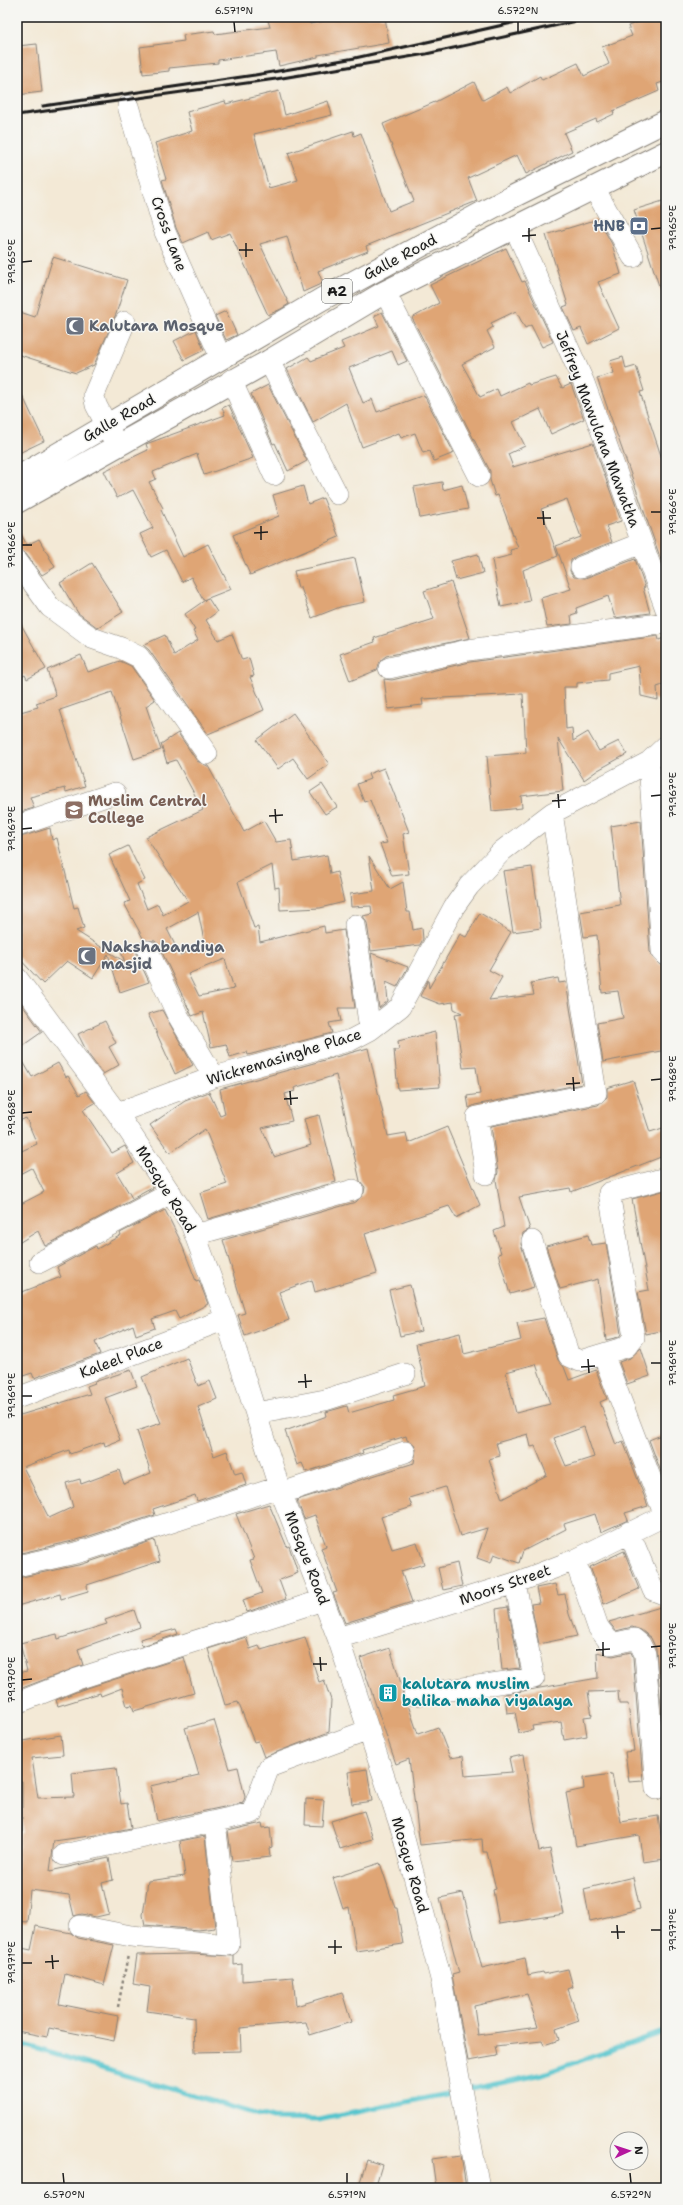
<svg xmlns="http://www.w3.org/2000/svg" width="683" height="2205" font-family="'Shantell Sans',sans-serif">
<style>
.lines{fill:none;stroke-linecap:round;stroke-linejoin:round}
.stream{stroke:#57c5cd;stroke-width:5}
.building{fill:#dfa574;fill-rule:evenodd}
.minor-casing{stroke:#888279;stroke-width:22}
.highway-casing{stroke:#888279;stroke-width:24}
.path{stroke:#888279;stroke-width:2.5;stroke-dasharray:3 3;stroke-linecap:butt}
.minor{stroke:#fff;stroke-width:21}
.highway{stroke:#fff;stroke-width:22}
.rail{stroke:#1c1c1c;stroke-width:3}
.ticks{fill:none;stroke:#1c1c1c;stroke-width:1.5}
.labels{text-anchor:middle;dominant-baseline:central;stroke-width:3;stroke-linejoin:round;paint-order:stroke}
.shield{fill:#f6f6f2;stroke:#5d5d5c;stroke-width:1}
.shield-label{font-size:14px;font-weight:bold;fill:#1c1c1c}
.service-label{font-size:15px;font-weight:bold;fill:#4e5e75;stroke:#f6f6f2;text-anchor:end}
.street-label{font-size:15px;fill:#1c1c1c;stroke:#f6f6f2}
.worship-label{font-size:15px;font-weight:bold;fill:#5b616d;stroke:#f6f6f2;text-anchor:start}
.education-label{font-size:15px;font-weight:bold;fill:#785e54;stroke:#f6f6f2;text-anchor:start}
.culture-label{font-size:15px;font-weight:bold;fill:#0d838f;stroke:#f6f6f2;text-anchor:start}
.neatline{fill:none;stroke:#1c1c1c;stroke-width:1.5}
.ticks-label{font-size:10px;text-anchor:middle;fill:#1c1c1c}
</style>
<rect width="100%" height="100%" fill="#f6f6f2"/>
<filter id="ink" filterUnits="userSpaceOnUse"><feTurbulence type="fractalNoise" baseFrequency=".025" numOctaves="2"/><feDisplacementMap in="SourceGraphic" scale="8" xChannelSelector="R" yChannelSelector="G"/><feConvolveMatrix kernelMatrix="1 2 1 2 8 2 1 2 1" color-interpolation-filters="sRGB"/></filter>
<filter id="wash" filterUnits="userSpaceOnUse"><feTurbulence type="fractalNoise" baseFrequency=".012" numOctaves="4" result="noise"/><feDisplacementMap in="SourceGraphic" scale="16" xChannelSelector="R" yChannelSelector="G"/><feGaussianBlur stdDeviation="0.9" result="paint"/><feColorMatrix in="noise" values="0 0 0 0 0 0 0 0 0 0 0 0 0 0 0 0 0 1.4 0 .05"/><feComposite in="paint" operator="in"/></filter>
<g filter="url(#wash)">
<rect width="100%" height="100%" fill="#f3e9d6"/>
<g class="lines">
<path class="stream" d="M17 2043 272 2119 318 2120 456 2092
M466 2090 539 2075 666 2031"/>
</g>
<g id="blocks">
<path class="building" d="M267 17H309L310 24 342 17H385L389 43 318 55V57L279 66 276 52 218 60V63L169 68V71L143 74 140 47 184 41 183 35 214 31 215 34 270 27Z
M651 17H666V81L657 84 659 91 613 111 614 114 597 122 596 119 564 133 572 151 526 174 517 155 468 178 477 201 366 246 368 251 318 271 323 283 303 292 287 236 260 244 289 304 281 309 268 315 230 233 211 240 208 232 183 243 176 228 162 180 166 179 155 143 192 131 187 112 225 101 226 104 279 91 285 115 328 101 332 115 254 134 269 188 298 180 288 153 353 131 354 136 361 133 389 211 414 201 383 124 435 102 474 82 483 100 507 87 510 93 540 76 542 80 578 63 584 76 609 64 602 47 632 36 628 26Z
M37 44 42 92 17 95V46Z
M666 200V297L663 298 634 210Z
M598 219 612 244 621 274 598 282 619 328 588 344 581 328 574 331 563 307 568 305 546 235Z
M506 248 522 282 525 281 553 342 542 347 531 325 525 328 516 311 491 323 493 327 487 331 495 347 462 364 480 397 497 389 500 396 528 383 529 385 556 377 562 388 571 384 584 419 551 434 540 409 513 422 525 446 508 454 513 467 593 443 621 521 606 526 612 542 576 556 571 560 570 571 574 577 585 578 635 559 645 587 643 588 650 613 615 618 608 596 576 608 577 613 571 615 572 624 547 627 541 598 571 589 556 546 581 537 567 499 541 509 558 556 523 570 530 601 501 607 492 560 512 555 510 550 518 548 498 495 495 496 490 480V471L412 318 439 303 430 285Z
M53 257 127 280 116 314 94 365 76 373 17 354V311L35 317Z
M226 311 237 335 226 340 215 316Z
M382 312 407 361 398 365 392 351 349 368 363 403 372 399 377 412 424 395 454 453 434 461 430 451 423 453 415 433 401 438 399 433 362 447 346 403 313 422 287 369 308 357 311 361 344 348 341 342 379 326 374 316Z
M196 330 204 350 184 360 174 341Z
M623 357 626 369 636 366 644 391 640 392 666 471V574L597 378 614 373 610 361Z
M17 384 44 441 17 454Z
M268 385 307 461 288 471 275 443 273 444 251 394Z
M229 405 253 458 204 475 197 454 153 472 156 479 149 482 163 508 161 510 183 557 208 544 231 589 203 600 191 577 182 582 166 550 151 557 140 534 153 528 133 490 117 498 104 471 148 450 146 444 225 415 222 408Z
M442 482 443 490 462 485 468 509 420 518 414 487Z
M303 486 308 504 323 498 339 537 250 575 233 535 279 516 273 495Z
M17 527 27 545 39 539 55 567 42 575 26 554 17 549Z
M478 554 483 573 456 580 451 561Z
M355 558 365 602 340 607 312 618 301 588H298L294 571Z
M92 563 123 612 98 628 78 613 60 583Z
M451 582 470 638 386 656 381 660 377 670 350 681 340 654 375 642 374 638 434 619 424 591Z
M208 598 217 612 206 620 218 640 232 634 242 660 249 658 254 676 250 677 264 710 208 734 149 650 143 645 165 635 174 655 198 640 193 631 195 630 185 614Z
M17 617 46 669 27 679 25 675 17 679Z
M658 636 659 640 666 637V684L657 687 658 700 641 696 639 666 608 673V680L577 683V687H564L566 729 572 728 573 741 588 732 599 751 619 741 627 754 598 770 584 780 558 738 563 791 521 796 522 808 492 811 487 756 526 753 523 694 422 699 423 705 388 709 384 679 392 680 470 662Z
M81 655 88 672 120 661 131 666 155 700 146 706 161 750 134 759 112 692 60 710 85 786 66 792 65 788 30 797 34 808 17 813V713L38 707 36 703 56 696 47 670Z
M293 713 329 764 308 779 293 758 278 769 257 740Z
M178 733 197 761 208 766 244 832 264 821 276 842 291 840 294 861 327 855 330 874 337 872 344 902 320 908 280 910 279 887 275 888 272 865 238 882 254 928 258 927 260 942 324 926 325 933 344 930 355 1008H338L341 1021 329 1023 332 1033 248 1055 247 1052 230 1057 226 1044 211 1047 203 1012 192 1016 159 946 155 941 144 940 124 903 130 901 109 855 128 846 145 880 137 884 147 909 158 904 163 915 188 901 146 837 203 810 176 760 167 763 161 744ZM198 912 205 945 180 955 167 929ZM225 959 234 989 199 996 188 974Z
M384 768 409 832 403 834 409 874 392 876 380 844 387 843 370 800 364 802 357 784 370 779 368 774Z
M322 784 337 807 325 814 310 792Z
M641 821 650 952 658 963 666 967V999H663V1008L666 1050 603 1062 597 1023 623 1018 618 991 602 993 597 935 584 937 580 912 620 905 611 826Z
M50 828 52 840 57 838 74 908 78 907 84 928 76 931 125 962 121 952 137 947V956L149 982 120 992 108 954 93 978 67 961 43 984 17 956V838Z
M369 856 390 889 403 882 407 912H410L413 930 422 928 423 939 420 945 371 951 367 923 363 916 372 914 371 906 351 907 350 894 374 891Z
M532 867 541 928 513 932 503 871Z
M480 913 511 932 489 970 502 977 489 1000 534 995 531 983 558 978 559 983 566 982 582 1084 475 1105 469 1108 467 1096 480 1094 476 1067 463 1068 455 1014 462 1013 454 1009 453 1002 440 1004 420 996 428 980 429 988 460 934 466 937Z
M371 953 408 967 397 987 386 982 388 1001 379 1008Z
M17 998 42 1032 22 1046 17 1038Z
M162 1010 193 1065 175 1074 148 1014Z
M105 1021 116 1043 109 1047 119 1065 103 1074 88 1054 78 1034Z
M435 1032 440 1087 398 1090 394 1050H399L398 1041Z
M368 1048 388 1136 406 1133 408 1143 447 1127 480 1205 456 1218 449 1206 365 1234 377 1273 315 1292 312 1280 279 1292 289 1320 245 1336 238 1315 245 1313 223 1240 356 1202 364 1193 365 1187 360 1181 336 1075 294 1088 295 1091 285 1094 292 1121 262 1128 274 1157 311 1145 304 1119 319 1115 336 1182 208 1219 200 1193 227 1184 205 1129 170 1153 150 1125 185 1101 209 1092 220 1116 225 1114 220 1089Z
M17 1051 32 1077 58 1063 66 1077 68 1076 79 1095 86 1091 95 1103 83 1110 112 1153 125 1146 134 1163 117 1173 132 1198 152 1187 153 1189 45 1246 38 1231 17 1244V1206L44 1192 32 1168 17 1176V1153L37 1144 26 1118 17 1122Z
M633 1080 650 1132 666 1127V1155L571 1192 570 1188 519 1197 530 1229 523 1233 521 1244 534 1287 510 1294 498 1254 501 1253 494 1231 504 1227 496 1180 498 1172 491 1126 598 1105 607 1097V1088Z
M666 1190V1330L646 1334 638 1292 649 1290 632 1199Z
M165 1210 180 1240 196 1281 199 1280 208 1304 179 1319 175 1311 152 1319 155 1328 136 1335 133 1325 95 1342 100 1354 34 1378 32 1373 17 1378V1294L61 1277 57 1267 96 1246 97 1249 121 1235 120 1233Z
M588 1235 591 1245 606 1243 621 1334 619 1337 606 1340 598 1279 560 1289 546 1246Z
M410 1285 421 1331 400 1336 389 1290Z
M544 1318 558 1360 564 1367 569 1380 596 1370 607 1399 600 1402 616 1445 623 1441 648 1506 625 1513 628 1520 601 1532 595 1514 564 1524 566 1529 523 1551 519 1563 494 1554 491 1563 477 1558 487 1528 460 1536 445 1487 409 1498 412 1507 381 1517 392 1549 417 1542 424 1564 401 1571 412 1602 345 1623 333 1593 337 1592 321 1548 326 1546 315 1515 304 1519 297 1500 414 1463 416 1449 413 1443 407 1440 406 1436 362 1450 363 1453 306 1472 302 1463 297 1465 285 1431 327 1416 326 1412 347 1406 349 1413 394 1400 393 1395 425 1386 416 1344 460 1333 464 1354 521 1340 517 1323ZM536 1364 550 1404 516 1413 506 1372ZM584 1427 594 1457 566 1466 554 1438ZM528 1434 531 1447 535 1446 547 1475 502 1499 489 1459 500 1456 496 1443Z
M641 1348 650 1376 627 1384 619 1362 630 1358Z
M187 1358 198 1386 210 1381 217 1399 198 1407 214 1456 227 1451 235 1474 242 1472 246 1485 197 1501 195 1495 153 1509 155 1515 77 1540 17 1554V1416L90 1394 87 1386 95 1383 94 1382 131 1370 137 1386 105 1398 120 1440 105 1446 104 1442 70 1454 69 1450 23 1467 49 1518 73 1507 66 1483 80 1479 81 1484 119 1470 124 1484 151 1473 137 1431 161 1423 142 1377Z
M666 1433V1476L663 1477 649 1440Z
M269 1504 287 1547 289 1546 298 1573 279 1580 286 1599 247 1612 243 1600 262 1593 250 1560 254 1559 236 1514Z
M154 1540 160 1561 87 1585 88 1591 61 1599 60 1594 17 1606V1578L83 1564Z
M624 1551 639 1589 604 1604 590 1567Z
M457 1563 462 1586 443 1590 438 1568Z
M555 1584 558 1595 565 1594 569 1614 577 1636 539 1644 531 1604 539 1603 536 1588Z
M664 1606 666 1607V1764L656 1649 651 1638 641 1630 632 1627 616 1631 609 1622Z
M508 1607 520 1668 502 1670 496 1609Z
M134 1610 140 1627 78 1649 83 1665 17 1690V1673L27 1671 20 1643 57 1634 58 1639 107 1624 105 1620Z
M176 1629 178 1634 142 1646 140 1639Z
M246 1637 250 1649 259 1646 261 1650 305 1637 319 1682 324 1680 331 1700 329 1732 264 1757 258 1741 254 1742 238 1702 225 1705 208 1649Z
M390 1648 403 1690 402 1697 408 1705 418 1734 438 1727 450 1758 463 1756 465 1776 512 1772 509 1758 523 1755 539 1851 550 1849 564 1914 499 1924 493 1890 496 1889 487 1852H483L482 1839 420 1845 409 1759 396 1764 360 1658Z
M597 1652 613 1656 631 1652 633 1657 643 1781 629 1782 625 1752 634 1751 628 1704H619L618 1691 588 1692 592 1716 584 1717 587 1736 564 1740 561 1722 532 1726 533 1730 519 1733 515 1712 507 1713 505 1694 598 1678Z
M184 1657 194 1693 134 1711 132 1705 127 1706 122 1688 101 1696 100 1693 58 1706 56 1700 81 1690Z
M214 1720 229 1769 238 1767 245 1797 243 1803 157 1821 150 1786 199 1775 185 1728Z
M61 1735 63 1755 32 1758 38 1798 74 1797 72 1773 116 1768 121 1804 127 1803 131 1828 97 1835 54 1841 50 1871 109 1858 113 1880 102 1883 109 1914 96 1917 82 1914 74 1916 69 1895 30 1890 27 1922 17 1921V1858L20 1833H22V1781H17V1742Z
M367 1769 372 1801 352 1804 348 1772Z
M612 1774 621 1822 658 1816 665 1859 643 1862 639 1835 576 1846 566 1793 584 1789 583 1778Z
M306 1799 324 1800 322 1826 305 1825Z
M364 1811 373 1839 340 1849 331 1821Z
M262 1823 263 1828 270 1827 272 1847 269 1848 270 1857 232 1861 228 1831Z
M205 1836 215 1928 198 1930 145 1925 143 1915 148 1881 185 1876 180 1841Z
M380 1863 395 1908H397L403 1944 356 1951 349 1907 343 1909 333 1878Z
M633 1877 640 1909 590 1921 584 1889Z
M463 1893 482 1968 525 1958 528 1975 543 1972 544 1974 568 1969 573 1987 568 1989 579 2021 556 2029 559 2040 544 2045 542 2041 495 2046 497 2056 468 2061 452 1975 459 1973 440 1898ZM527 1994 538 2027 478 2035 474 2006Z
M36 1926 71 1933 78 1938 114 1945 104 1985 65 1974 59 2004 118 2016 114 2041 49 2028 47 2037 17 2031V1947L31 1950Z
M190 1954 234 1956V1965L242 1964V1981L293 1977 296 2006 342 1992 351 2022 310 2035 306 2022 240 2028 241 2051 195 2052 194 2018 147 2011 150 1987 133 1984 137 1955Z
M461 2155 466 2188H436L432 2159Z
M367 2160 382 2165 375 2188H358Z"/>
</g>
</g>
<g filter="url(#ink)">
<use href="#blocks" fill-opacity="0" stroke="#888279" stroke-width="1"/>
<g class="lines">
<g class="minor-casing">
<path id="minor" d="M128 106 165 232 221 358
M594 188 633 257
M515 228 584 383 666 609
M385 292 479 476
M269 361 337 494
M231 380 274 475
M115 441 96 405 94 395 125 322
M17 561 50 607 92 638 121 648 139 657 207 754
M581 567 642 543
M389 668 468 650 666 623
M649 762 662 951 666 955
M17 826 115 793
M355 925 370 1030
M148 951 177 1014 214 1077
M17 978 117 1113 191 1224 226 1319 279 1487 338 1638 402 1831 441 1979 479 2188
M117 1113 214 1077 351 1040 370 1030 400 1007 454 907 469 886 502 851 552 813 649 762 666 746
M486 1174 477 1117 596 1093 552 813
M195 1235 353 1190
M532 1241 569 1356 580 1361 626 1347 634 1337 609 1193 666 1178
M40 1262 171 1193
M603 1354 665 1516
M17 1398 226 1319
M256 1413 325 1400 405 1374
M282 1493 405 1452
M629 1532 653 1590 666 1595
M575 1560 598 1627 611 1644 634 1639 640 1644 645 1654 656 1789
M17 1566 80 1552 279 1487
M338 1638 515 1583 575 1560 666 1515
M414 1695 534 1678 515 1583
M17 1703 77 1679 323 1600
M64 1855 252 1813 269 1767 369 1730
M80 1926 131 1936 229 1945 215 1822"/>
</g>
<g class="highway-casing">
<path id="highway" d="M17 478 322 299 508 199 666 121
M17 502 269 361 385 292 666 152"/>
</g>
<path class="path" d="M118 2007 128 1955"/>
<use href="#minor" class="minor"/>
<use href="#highway" class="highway"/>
<path class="rail" d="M43 106 255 75 355 58 539 17
M17 115 276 79 426 54 595 17"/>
</g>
</g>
<path class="ticks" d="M234 22 235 32M518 22V32M529 228V242M651 229 661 228M522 236 536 235M246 243V257M239 250H253M22 262 32 261M543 511 544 525M651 512H661M537 518H551M261 526V540M254 533 268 532M22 545H32M558 794 559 808M651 796 661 795M552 801 566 800M275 809 276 823M269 816 283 815M22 829 32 828M573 1077 574 1091M651 1080 661 1079M566 1084 580 1083M290 1091 291 1105M284 1099 298 1098M22 1113 32 1112M588 1359 589 1373M651 1363H661M581 1367 595 1366M305 1374 306 1388M298 1382 312 1381M22 1396H32M603 1642V1656M651 1647 661 1646M596 1650 610 1649M320 1657 321 1671M313 1664H327M22 1680 32 1679M617 1925 618 1939M651 1930H661M611 1932H625M335 1940V1954M328 1947H342M52 1955 53 1969M45 1962 59 1961M22 1963H32M63 2173 64 2183M347 2173V2183M630 2173 631 2183"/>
<defs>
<g id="bank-square" transform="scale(1)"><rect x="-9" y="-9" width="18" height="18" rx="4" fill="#5c6f8a" stroke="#f6f6f2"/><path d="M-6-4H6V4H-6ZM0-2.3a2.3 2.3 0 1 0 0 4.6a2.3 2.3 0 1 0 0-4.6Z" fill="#fff"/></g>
<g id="mosque-square" transform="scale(1)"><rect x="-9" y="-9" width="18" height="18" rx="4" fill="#6b7280" stroke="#f6f6f2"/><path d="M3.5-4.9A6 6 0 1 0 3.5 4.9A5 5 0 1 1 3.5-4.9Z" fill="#fff"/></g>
<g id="school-square" transform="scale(1)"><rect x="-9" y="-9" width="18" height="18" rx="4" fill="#8d6e63" stroke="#f6f6f2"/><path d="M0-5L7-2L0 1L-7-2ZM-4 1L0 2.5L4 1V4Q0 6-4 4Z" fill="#fff"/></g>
<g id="building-square" transform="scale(1)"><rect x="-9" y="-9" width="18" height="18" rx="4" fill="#0f9aa8" stroke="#f6f6f2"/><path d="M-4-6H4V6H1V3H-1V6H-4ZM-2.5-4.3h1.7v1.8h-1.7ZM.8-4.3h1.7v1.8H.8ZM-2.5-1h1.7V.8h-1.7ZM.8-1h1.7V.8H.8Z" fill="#fff"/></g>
</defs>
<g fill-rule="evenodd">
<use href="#bank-square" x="639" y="226"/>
<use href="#mosque-square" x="75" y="326"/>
<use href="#school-square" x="74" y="810"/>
<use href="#mosque-square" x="87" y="956"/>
<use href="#building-square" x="388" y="1693"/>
</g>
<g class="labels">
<rect class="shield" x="322" y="279" width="30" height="24" rx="3"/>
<g class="shield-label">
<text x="337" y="291">A2</text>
</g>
<g class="service-label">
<text x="625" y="226">HNB</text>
</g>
<g class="street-label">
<text transform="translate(169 234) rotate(70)">Cross Lane</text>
<text transform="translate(400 257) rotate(-28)">Galle Road</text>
<text transform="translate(119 418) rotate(-30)">Galle Road</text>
<text transform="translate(598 429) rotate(69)">Jeffrey Mawulana Mawatha</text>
<text transform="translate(284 1057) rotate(-17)">Wickremasinghe Place</text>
<text transform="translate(166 1189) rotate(58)">Mosque Road</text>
<text transform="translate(121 1358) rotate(-21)">Kaleel Place</text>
<text transform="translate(307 1558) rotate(69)">Mosque Road</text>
<text transform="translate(505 1585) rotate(-19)">Moors Street</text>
<text transform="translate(410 1865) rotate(74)">Mosque Road</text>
</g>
<g class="worship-label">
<text x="89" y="326">Kalutara Mosque</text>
<text x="101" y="947">Nakshabandiya<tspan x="101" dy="17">masjid</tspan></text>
</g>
<g class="education-label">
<text x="88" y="801">Muslim Central<tspan x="88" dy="17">College</tspan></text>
</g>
<g class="culture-label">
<text x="402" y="1684">kalutara muslim<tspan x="402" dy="17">balika maha viyalaya</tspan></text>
</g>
</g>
<rect width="683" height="2205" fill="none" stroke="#f6f6f2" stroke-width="44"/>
<g transform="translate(629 2151) rotate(87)"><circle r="19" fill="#f6f6f2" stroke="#9f9f9c"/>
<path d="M0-3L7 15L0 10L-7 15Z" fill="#b5179e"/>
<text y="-6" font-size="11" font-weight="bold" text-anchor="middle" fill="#1c1c1c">N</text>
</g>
<rect x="22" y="22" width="639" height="2161" class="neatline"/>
<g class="ticks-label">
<text x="234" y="14">6.571°N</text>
<text x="518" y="14">6.572°N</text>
<text transform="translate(672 228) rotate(-90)" y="4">79.965°E</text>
<text transform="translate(11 262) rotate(-90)" y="4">79.965°E</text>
<text transform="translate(672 512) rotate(-90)" y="4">79.966°E</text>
<text transform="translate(11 545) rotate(-90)" y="4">79.966°E</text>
<text transform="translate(672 795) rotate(-90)" y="4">79.967°E</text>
<text transform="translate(11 829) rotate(-90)" y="4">79.967°E</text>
<text transform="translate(672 1079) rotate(-90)" y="4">79.968°E</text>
<text transform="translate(11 1113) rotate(-90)" y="4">79.968°E</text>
<text transform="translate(672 1363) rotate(-90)" y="4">79.969°E</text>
<text transform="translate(11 1396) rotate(-90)" y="4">79.969°E</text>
<text transform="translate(672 1646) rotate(-90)" y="4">79.970°E</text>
<text transform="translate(11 1680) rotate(-90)" y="4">79.970°E</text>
<text transform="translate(672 1930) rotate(-90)" y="4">79.971°E</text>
<text transform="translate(11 1963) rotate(-90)" y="4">79.971°E</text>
<text x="64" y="2198">6.570°N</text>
<text x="347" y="2198">6.571°N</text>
<text x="631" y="2198">6.572°N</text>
</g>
</svg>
